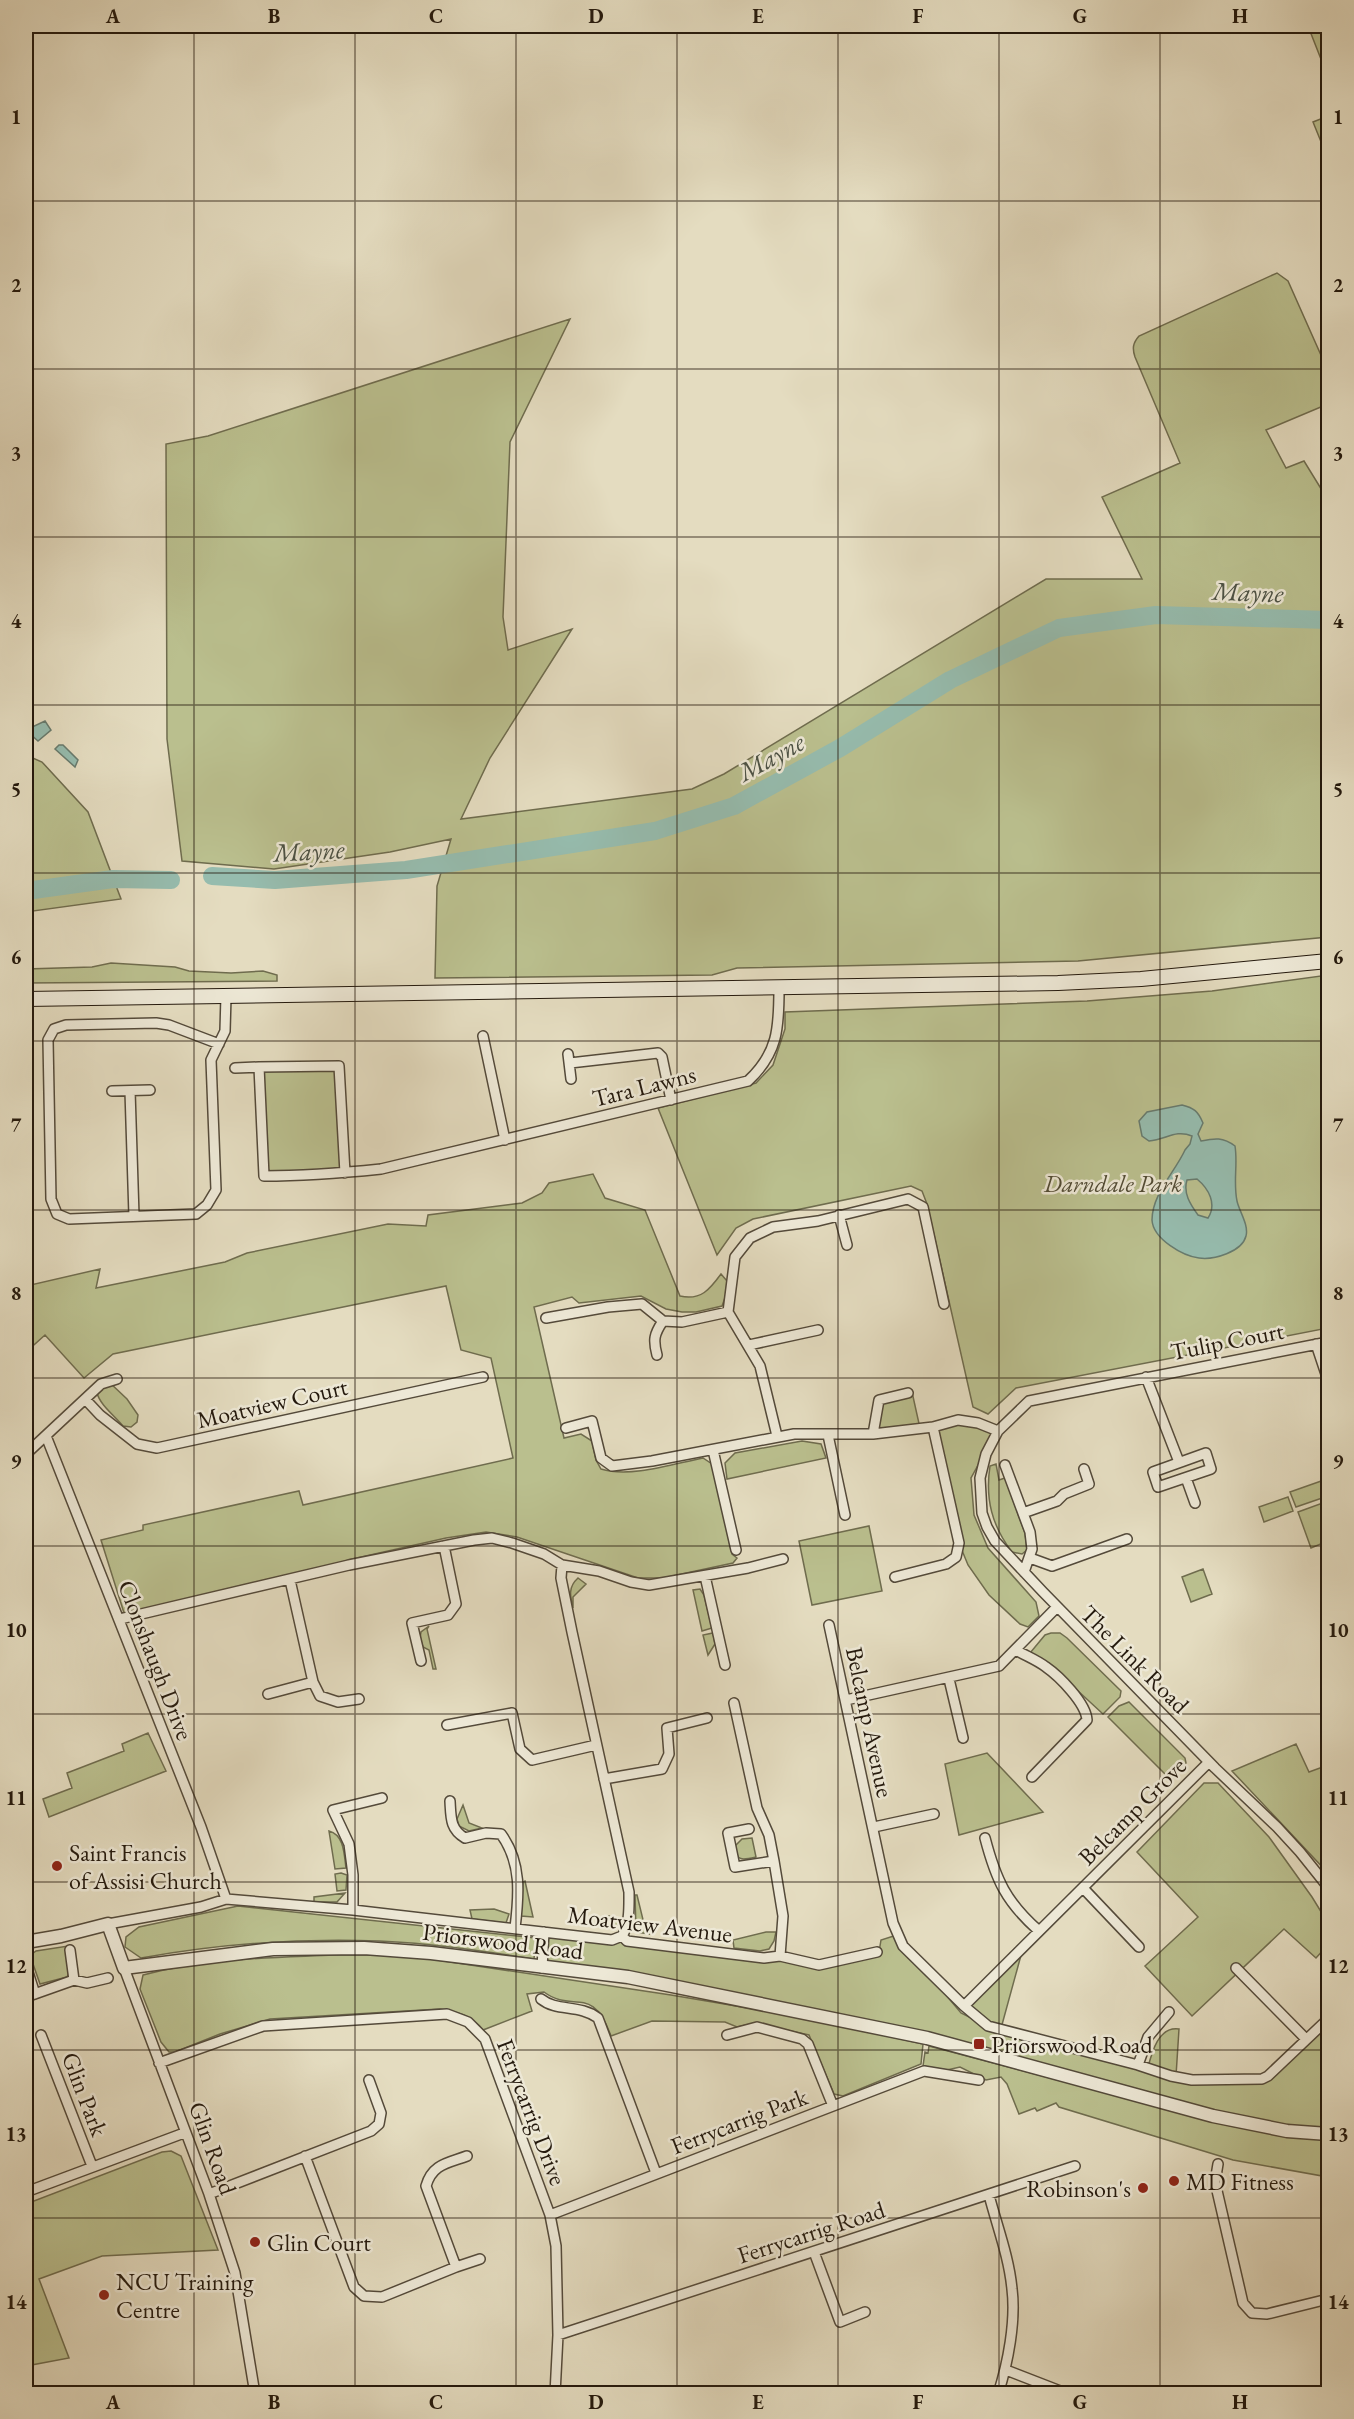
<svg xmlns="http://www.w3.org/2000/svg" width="1354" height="2419" font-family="'EB Garamond',serif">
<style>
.green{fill:#babf8e;stroke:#6f6c4e;stroke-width:1.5}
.water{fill:#96bcae;stroke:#687b6e;stroke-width:1.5;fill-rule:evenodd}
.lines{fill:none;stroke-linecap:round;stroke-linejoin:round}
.river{stroke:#96bcae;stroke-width:18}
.minor-casing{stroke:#544a3a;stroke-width:12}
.tertiary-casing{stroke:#544a3a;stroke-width:15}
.secondary-casing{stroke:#24190d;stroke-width:16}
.minor{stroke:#ede8d6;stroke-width:9}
.tertiary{stroke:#ede8d6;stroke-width:12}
.secondary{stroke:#ede8d6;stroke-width:14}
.grid{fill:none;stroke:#24190d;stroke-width:1.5;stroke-opacity:0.55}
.poi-dot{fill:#8f2418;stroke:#ede8d6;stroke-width:2}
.labels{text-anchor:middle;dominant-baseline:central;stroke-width:5;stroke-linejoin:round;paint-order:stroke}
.street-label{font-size:24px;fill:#24190d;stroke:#ede8d6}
.park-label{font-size:24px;font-style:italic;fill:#514b34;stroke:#ede8d6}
.poi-label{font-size:24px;fill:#24190d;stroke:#ede8d6;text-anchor:start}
.water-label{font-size:26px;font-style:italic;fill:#4c5245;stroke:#ede8d6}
.neatline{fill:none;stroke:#24190d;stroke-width:2}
.grid-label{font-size:20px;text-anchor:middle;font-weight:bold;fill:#24190d}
</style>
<rect width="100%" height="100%" fill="#e4dcc0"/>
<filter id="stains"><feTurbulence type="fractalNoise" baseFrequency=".00333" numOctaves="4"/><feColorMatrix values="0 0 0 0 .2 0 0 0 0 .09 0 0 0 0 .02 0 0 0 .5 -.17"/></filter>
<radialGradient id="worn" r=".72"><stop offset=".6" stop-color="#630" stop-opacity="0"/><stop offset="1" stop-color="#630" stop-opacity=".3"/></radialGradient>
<path class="green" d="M1308 26H1328V77Z
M1328 116V159L1313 122Z
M1277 273 1288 281 1328 371V404L1266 430 1286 468 1304 461 1328 500V937L1078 961 737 968 712 975 435 978 437 886 451 839 390 852 274 869 182 861 167 739 166 444 208 436 570 319 510 442 503 617 508 650 572 629 490 758 461 819 692 789 724 774 1046 579H1142L1102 497 1180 463 1135 357C1132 348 1133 343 1139 336Z
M26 755 42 762 88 812 121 899 26 912Z
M111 963 175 967 189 971 231 973 263 971 277 975V981L26 983V969L92 967Z
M1328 975V1328L1016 1388 988 1414 973 1407 927 1204 922 1191 911 1186 753 1219 736 1228 717 1255 658 1108 756 1083 773 1065 785 1029V1012L1087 1001 1212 991Z
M338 1069 345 1173 264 1172 260 1070Z
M593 1174 605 1198 645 1210 680 1296C701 1301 710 1289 721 1274L727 1281 726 1295 722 1306 696 1312H682L666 1309 641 1296 579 1303 572 1297 534 1307 564 1438 581 1434 592 1441 596 1460 601 1469C630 1478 673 1464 703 1458L712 1464 732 1554 737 1558 733 1563 663 1578H638L517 1537 486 1532 446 1538 348 1560 290 1580 124 1613 101 1540 143 1530V1525L299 1491 303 1505 513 1458 491 1358 461 1350 446 1286 113 1354 84 1378 45 1335 26 1352V1286L100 1269 96 1288 225 1262 247 1253 388 1224 426 1226 428 1215 522 1203 542 1193 549 1183Z
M109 1382 127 1399 138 1415 137 1422 131 1427 123 1426C115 1416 100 1405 97 1393Z
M912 1392 920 1428 873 1433 879 1400Z
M958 1420 997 1431 971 1478 974 1515 988 1548 1036 1602 1039 1616 1028 1627 1020 1624 989 1595 968 1565 959 1543 934 1427Z
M802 1441 821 1444 826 1458 727 1479 725 1463 735 1453Z
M996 1464 999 1480 1005 1478 1025 1533 1027 1550 1022 1554 1012 1552C992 1526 985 1499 990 1466Z
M1324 1480 1328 1496 1296 1507 1290 1492Z
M1288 1497 1293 1511 1264 1522 1259 1507Z
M1328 1501V1541L1311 1548 1298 1512Z
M869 1526 882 1591 812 1605 799 1541Z
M1203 1569 1212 1594 1191 1602 1182 1577Z
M578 1578 586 1584 573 1597V1608C570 1596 568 1587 578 1578Z
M700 1589 704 1595 712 1628 702 1631 693 1590Z
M429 1626 427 1629 436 1669H433L429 1650 423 1647 420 1638 421 1632Z
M713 1633 715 1644 708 1655 703 1635Z
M1051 1633H1060L1067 1638 1121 1691 1120 1697 1103 1714 1051 1666 1030 1653 1045 1635Z
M1129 1702 1185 1758 1186 1763 1171 1780 1108 1717 1119 1706Z
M148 1733 166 1771 49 1817 43 1799 72 1788 67 1773 124 1751 122 1744Z
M1296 1744 1309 1772 1328 1765V1873L1232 1771Z
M987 1753 1043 1812 959 1835 945 1764Z
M1204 1783H1218L1269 1837 1312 1897 1328 1923V1953L1326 1947 1316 1958 1284 1929 1192 2016 1145 1966 1198 1917 1137 1852Z
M463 1805 469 1823 482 1828 469 1831 459 1826 457 1819Z
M329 1831C344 1835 344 1853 346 1868L335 1869Z
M752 1838 756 1857C743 1860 736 1862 735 1846L742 1839Z
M341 1873 347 1875 346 1890 337 1891 335 1874Z
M525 1881 533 1917 521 1916 523 1882Z
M345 1893 337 1902H314V1897Z
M635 1895H637L645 1928 649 1934 637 1932 636 1930Z
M238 1906 536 1938 534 1959C482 1951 431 1943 379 1941 299 1938 219 1944 141 1958L125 1947 126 1937 139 1927Z
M494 1909 509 1914 506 1923 472 1919 470 1910Z
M609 1916 620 1923 617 1928 604 1927 602 1917Z
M547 1932 821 1965 879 1952 881 1940 900 1934 905 1946 961 2013 991 2028 964 2005 1023 1948 1000 2032 1147 2071C1151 2056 1157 2026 1179 2029L1176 2076 1263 2079 1328 2022V2133L1287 2130 928 2037 545 1968Z
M766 1932H776L774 1941 769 1949 760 1951 734 1948 733 1940Z
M68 1946 71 1969 67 1977 40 1984 32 1961V1954L36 1951Z
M334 1955H404L671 1995 806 2018 923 2044 921 2064 843 2096 834 2094 809 2035 755 2023 737 2027 725 2022 652 2021 611 2036C592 1983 573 2014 544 1992L527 1994 532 2011 483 2030C471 2015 458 2012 440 2009L270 2019 220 2034 175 2052H169L161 2042 140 1989 143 1975C206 1958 270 1958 334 1955Z
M929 2046 1231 2126 1294 2137 1328 2139V2177L1233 2160 1059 2107 1056 2103 1037 2111 1035 2108 1019 2114 1007 2084 1001 2077 986 2080 960 2067 947 2070 923 2066 925 2052 928 2053Z
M171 2151 181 2156 218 2250 102 2256 39 2279 69 2358 26 2366V2204L162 2152Z"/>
<path class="water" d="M45 721 51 730 38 741 28 732 32 727Z
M59 745H63L78 760 75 767 55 749Z
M1182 1105C1194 1108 1198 1111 1203 1123L1198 1134 1201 1141C1215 1138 1223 1137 1235 1146 1238 1164 1233 1182 1237 1201 1239 1211 1249 1225 1246 1236 1242 1252 1214 1260 1199 1258 1183 1256 1153 1239 1152 1220 1152 1194 1175 1172 1185 1150L1190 1144 1192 1136C1175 1129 1166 1140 1149 1141L1142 1136 1139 1121 1147 1112ZM1197 1179C1209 1189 1217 1204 1208 1218L1198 1215C1190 1204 1183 1193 1187 1180Z"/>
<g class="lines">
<path class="river" d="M212 876 275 880 406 870 655 831 734 806 840 748 950 680 1059 628 1156 615 1328 620
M26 891 113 879 171 880"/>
<g class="minor-casing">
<path id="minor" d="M483 1036 505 1140
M219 1044 169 1025 156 1023 66 1025 54 1029 48 1040 51 1199 57 1214 69 1219 196 1214 207 1205 216 1190 211 1060 225 1031 226 996
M568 1054 571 1079
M570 1063 658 1053 662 1057 671 1100
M235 1068 259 1067
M112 1091 150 1090
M130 1091 134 1216
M345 1173 339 1066 259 1067 264 1176C303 1176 342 1173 381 1169L748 1081C778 1053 779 1028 779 989
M839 1215 847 1245
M546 1318 608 1307 642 1304 663 1321 682 1322 728 1312
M1328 1342 1029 1401 998 1431 986 1454 980 1478 982 1513 987 1527 995 1541 1043 1592 1215 1768 1277 1827 1300 1852 1328 1887
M1316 1344 1328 1380
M749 1345 818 1330
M657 1355C653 1340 654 1334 663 1321
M1146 1377 1179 1462
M85 1399 100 1415 137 1444 157 1448 483 1377
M566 1428 592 1421 601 1458 612 1466 652 1461 794 1434H873L933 1427 958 1420 978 1423 998 1431
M873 1434 879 1400 908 1393
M828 1435 845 1515
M46 1436 201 1827 226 1899
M777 1436 760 1366 728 1312 735 1257 750 1238 773 1227 818 1221 908 1199 923 1207 944 1304
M713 1450 736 1550
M1206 1453 1211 1469 1158 1487 1153 1472Z
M26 1454 101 1384 117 1379
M1005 1465 1030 1532 1032 1549 1024 1572
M1186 1478 1195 1503
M1023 1513 1057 1501 1064 1494 1089 1484 1084 1469
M1030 1558 1052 1566 1127 1539
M562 1565 561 1578 572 1632 629 1892C629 1906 630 1924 622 1936
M705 1576 725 1665
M895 1577 946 1564 956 1557 959 1543 933 1427
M290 1580 313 1682 320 1696 338 1702 359 1699
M120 1619 349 1565 474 1540 492 1538 512 1543 544 1554 562 1565 599 1571 631 1582 649 1585 748 1568 783 1559
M829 1625 893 1923 903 1946 964 2006 988 2026 1138 2065 1171 2076 1192 2080 1262 2079 1268 2076 1328 2019
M1016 1650C1026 1656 1037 1660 1046 1667 1059 1676 1086 1703 1087 1720L1032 1777
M421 1661 412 1623 448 1615 456 1604 444 1546
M949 1679 963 1738
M268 1694 313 1682
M846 1700 999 1666 1057 1607
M734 1703 757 1808 769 1835 774 1861
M447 1725 512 1713 520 1749 532 1760 596 1745
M604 1779 662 1769 669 1754 667 1728 707 1718
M450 1801C451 1818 450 1829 465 1838L486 1833 501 1834C522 1863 519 1895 515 1928
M874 1827 934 1814
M749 1829 728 1833 735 1867 774 1861 783 1916 780 1956
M985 1838C996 1880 1006 1902 1039 1931
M1083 1888 1139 1947
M353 1910V1875L349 1844 333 1810 382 1798
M108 1924 201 1907 226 1899 353 1910 612 1940 622 1936
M622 1936 627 1941 764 1958 780 1956 819 1965 877 1952
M70 1950 74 1980
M26 1966 35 1994
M124 1968 209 2194 235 2273 255 2394
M542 1968 544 1932
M1236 1968 1306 2039
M26 1997 74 1980 87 1983 108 1978
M541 1999C557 2012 579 2004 598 2018L656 2173
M964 2006 1209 1762
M41 2035 92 2166
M159 2063 263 2026 447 2014 468 2022 485 2039 550 2215 556 2246 558 2335 555 2394
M1138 2065 1148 2037 1169 2012
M833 2106 924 2071 979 2080
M305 2156 354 2287 364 2296 382 2297 456 2267 426 2186C432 2164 448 2163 467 2156
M1218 2164 1215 2182 1243 2303 1252 2313 1267 2314 1328 2299
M26 2192 184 2133
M209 2194 371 2131 379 2124 381 2113 369 2080
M989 2195C997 2226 1009 2257 1012 2289 1016 2321 1008 2363 998 2394
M550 2215 833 2106 808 2044 802 2039 757 2027 727 2035
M814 2252 840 2322 865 2312
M456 2267 480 2259
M558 2335 1075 2166
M1006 2370 1068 2394"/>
</g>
<g class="tertiary-casing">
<path id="tertiary" d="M26 1942 61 1936 108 1924 124 1968 273 1949 364 1948 431 1953 628 1977 927 2038 1213 2116 1287 2131 1328 2134"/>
</g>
<g class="secondary-casing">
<path id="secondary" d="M26 999 1058 983 1141 979 1328 961"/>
</g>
<use href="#minor" class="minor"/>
<use href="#tertiary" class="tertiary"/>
<use href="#secondary" class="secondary"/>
</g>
<path class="grid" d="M194 26V2394M355 26V2394M516 26V2394M677 26V2394M838 26V2394M999 26V2394M1160 26V2394M26 201H1328M26 369H1328M26 537H1328M26 705H1328M26 873H1328M26 1041H1328M26 1210H1328M26 1378H1328M26 1546H1328M26 1714H1328M26 1882H1328M26 2050H1328M26 2218H1328"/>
<g class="poi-dot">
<circle cx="57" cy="1866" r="6"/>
<rect x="973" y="2038" width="12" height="12" rx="3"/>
<circle cx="1174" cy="2181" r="6"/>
<circle cx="1143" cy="2188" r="6"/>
<circle cx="255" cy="2242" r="6"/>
<circle cx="104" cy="2295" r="6"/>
</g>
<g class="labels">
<g class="street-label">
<text transform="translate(644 1086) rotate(-14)">Tara Lawns</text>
<text transform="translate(1227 1341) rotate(-11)">Tulip Court</text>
<text transform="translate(272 1403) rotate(-13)">Moatview Court</text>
<text transform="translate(1135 1659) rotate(45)">The Link Road</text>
<text transform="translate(156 1660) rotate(69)">Clonshaugh Drive</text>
<text transform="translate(870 1722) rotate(78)">Belcamp Avenue</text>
<text transform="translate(1132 1811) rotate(-45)">Belcamp Grove</text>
<text transform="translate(650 1924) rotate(7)">Moatview Avenue</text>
<text transform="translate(503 1941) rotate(7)">Priorswood Road</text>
<text transform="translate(85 2094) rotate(69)">Glin Park</text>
<text transform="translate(532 2112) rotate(69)">Ferrycarrig Drive</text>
<text transform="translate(739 2121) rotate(-21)">Ferrycarrig Park</text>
<text transform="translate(213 2148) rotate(70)">Glin Road</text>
<text transform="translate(811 2232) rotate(-18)">Ferrycarrig Road</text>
</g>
<g class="park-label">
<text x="1113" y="1183">Darndale Park</text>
</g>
<g class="poi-label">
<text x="69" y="1852">Saint Francis<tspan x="69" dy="28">of Assisi Church</tspan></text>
<text x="991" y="2044">Priorswood Road</text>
<text x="1186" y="2181">MD Fitness</text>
<text x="1131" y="2188" text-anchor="end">Robinson's</text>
<text x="267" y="2242">Glin Court</text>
<text x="116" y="2281">NCU Training<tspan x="116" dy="28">Centre</tspan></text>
</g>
<g class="water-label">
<text transform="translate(1248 592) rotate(2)">Mayne</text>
<text transform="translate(771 757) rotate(-29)">Mayne</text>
<text transform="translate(309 851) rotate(-3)">Mayne</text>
</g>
</g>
<rect width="1354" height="2419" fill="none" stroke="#e4dcc0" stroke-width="66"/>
<rect x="33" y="33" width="1288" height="2353" class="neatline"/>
<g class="grid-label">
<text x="113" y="23">A</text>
<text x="274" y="23">B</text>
<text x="436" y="23">C</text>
<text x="596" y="23">D</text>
<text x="758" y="23">E</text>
<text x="918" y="23">F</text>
<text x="1080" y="23">G</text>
<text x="1240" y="23">H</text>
<text x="16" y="124">1</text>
<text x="1338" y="124">1</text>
<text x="16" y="292">2</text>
<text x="1338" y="292">2</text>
<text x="16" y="460">3</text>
<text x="1338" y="460">3</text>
<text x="16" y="628">4</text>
<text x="1338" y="628">4</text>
<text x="16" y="796">5</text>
<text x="1338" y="796">5</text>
<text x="16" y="964">6</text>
<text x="1338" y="964">6</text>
<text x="16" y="1132">7</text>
<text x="1338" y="1132">7</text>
<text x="16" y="1300">8</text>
<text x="1338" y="1300">8</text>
<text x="16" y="1468">9</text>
<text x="1338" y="1468">9</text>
<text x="16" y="1637">10</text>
<text x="1338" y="1637">10</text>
<text x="16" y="1805">11</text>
<text x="1338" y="1805">11</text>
<text x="16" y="1973">12</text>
<text x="1338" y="1973">12</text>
<text x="16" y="2141">13</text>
<text x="1338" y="2141">13</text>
<text x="16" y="2309">14</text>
<text x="1338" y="2309">14</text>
<text x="113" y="2409">A</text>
<text x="274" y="2409">B</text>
<text x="436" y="2409">C</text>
<text x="596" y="2409">D</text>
<text x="758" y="2409">E</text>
<text x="918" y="2409">F</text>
<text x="1080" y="2409">G</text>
<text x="1240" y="2409">H</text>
</g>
<rect width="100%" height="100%" filter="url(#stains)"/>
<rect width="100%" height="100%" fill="url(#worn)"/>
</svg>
